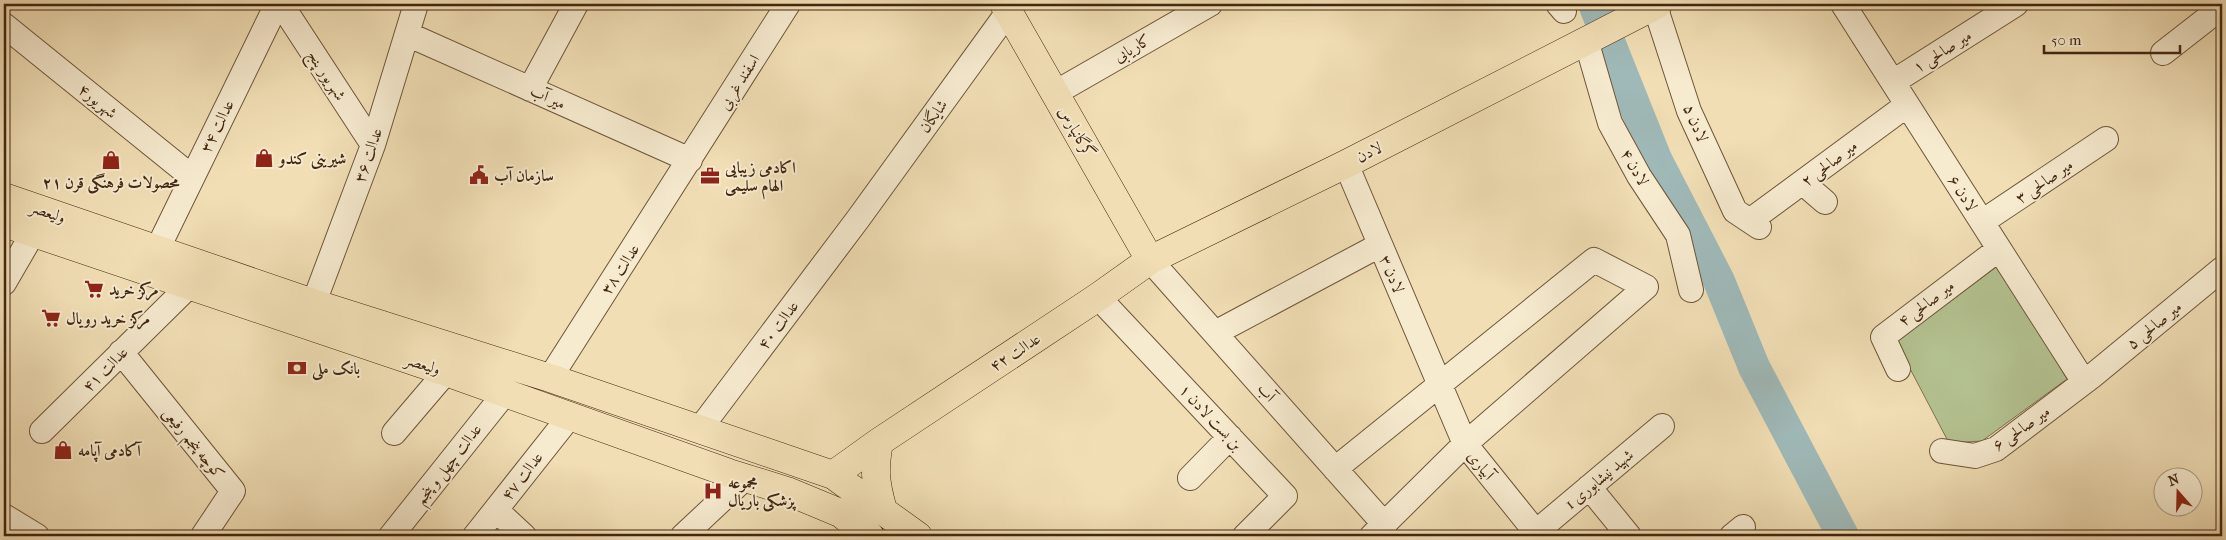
<svg xmlns="http://www.w3.org/2000/svg" width="2226" height="540" font-family="'IM FELL French Canon',Amiri,serif">
<style>
.green{fill:#b4c291;stroke:#7b7450}
.lines{fill:none;stroke-linecap:round;stroke-linejoin:round}
.river{stroke:#9fb9b8;stroke-width:32}
.minor-casing{stroke:#6e5539;stroke-width:26}
.major-casing{stroke:#422710;stroke-width:29}
.minor{stroke:#f6eacf;stroke-width:24}
.major{stroke:#f1deb5;stroke-width:28}
.labels{text-anchor:middle;dominant-baseline:central;stroke-width:4;stroke-linejoin:round;paint-order:stroke}
.street-label{font-size:16px;fill:#422710;stroke:#f6eacf}
.poi-label{font-size:16px;font-weight:bold;fill:#422710;stroke:#f6eacf;text-anchor:start}
</style>
<rect width="100%" height="100%" fill="#f1deb5"/>
<filter id="stains"><feTurbulence type="fractalNoise" baseFrequency=".004" numOctaves="4"/><feColorMatrix values="0 0 0 0 .2 0 0 0 0 .09 0 0 0 0 .02 0 0 0 .5 -.17"/></filter>
<radialGradient id="worn" r=".72"><stop offset=".6" stop-color="#630" stop-opacity="0"/><stop offset="1" stop-color="#630" stop-opacity=".3"/></radialGradient>
<path class="green" d="M1999 265 2067 379 1982 441 1949 443 1896 342Z"/>
<g class="lines">
<path class="river" d="M1594 4 1656 159 1719 281 1754 367 1843 536"/>
<g class="minor-casing">
<path id="minor" d="M281 4 373 145
M1558 4 1564 11
M1843 4 2084 382
M1655 6 1689 111 1735 211 1759 227
M4 25 192 177
M407 34 690 160
M1586 40 1610 123 1639 176 1678 235 1691 290
M2163 53 2222 7
M1893 82 2016 4
M530 89 576 4
M1055 93 1210 4
M1346 164 1465 444 1539 536
M1803 183 1825 202
M1751 220 1907 105
M1982 222 2106 139
M157 250 277 4
M1150 260 1385 525
M4 283 33 233
M1098 297 1285 496 1245 536
M307 321 373 145 416 4
M1215 333 1380 245
M121 352 233 491 203 536
M1898 369 1883 337 1999 249
M550 378 788 4
M699 430 858 219 1008 12
M42 431 189 286
M394 433 446 372
M1942 451 1975 456 1996 449 2091 377 2222 269
M1335 469 1594 260 1646 287 1465 444 1372 536
M1190 478 1230 437
M1589 487 1629 536
M496 510 524 536
M4 516 37 536
M1536 532 1662 426
M391 536 505 393
M475 536 570 416
M683 536 745 478
M1732 536 1743 527"/>
</g>
<g class="major-casing">
<path id="major" d="M1004 4 1150 260
M4 197 313 303 550 378 833 475 918 536
M4 223 446 372 729 473 787 491 840 513 870 536
M879 442 1098 297 1150 260 1346 164 1658 4
M833 475 879 442C874 470 875 482 883 510"/>
</g>
<use href="#minor" class="minor"/>
<use href="#major" class="major"/>
</g>
<defs>
<g id="shop-bare" transform="scale(1.5)"><path d="M-5-2.5h2.3a2.7 3.5 0 0 1 5.4 0H5L5.5 6h-11ZM-1.5-2.5h3a1.5 2.3 0 0 0-3 0Z" fill="#8f2418" stroke="#f6eacf" stroke-width="2.5" paint-order="stroke"/></g>
<g id="civic-bare" transform="scale(1.5)"><path d="M-.6-6.5H3V-4.5H.6V-3L4-1V1h2V6H-6V1h2V-1L-.6-3ZM-1.2 2.5V6h2.4V2.5Z" fill="#8f2418" stroke="#f6eacf" stroke-width="2.5" paint-order="stroke"/></g>
<g id="office-bare" transform="scale(1.5)"><path d="M-6-3h4V-5.5h4V-3h4V5H-6ZM-1-4.5V-3h2v-1.5ZM-6 0V1H6V0Z" fill="#8f2418" stroke="#f6eacf" stroke-width="2.5" paint-order="stroke"/></g>
<g id="supermarket-bare" transform="scale(1.5)"><path d="M-6-5.5h2.5l.6 2H6L4.5 2H-2.5L-4.4-4H-6ZM-1.5 3.2a1.3 1.3 0 1 0 .1 0ZM3 3.2a1.3 1.3 0 1 0 .1 0Z" fill="#8f2418" stroke="#f6eacf" stroke-width="2.5" paint-order="stroke"/></g>
<g id="bank-bare" transform="scale(1.5)"><path d="M-6-4H6V4H-6ZM0-2.3a2.3 2.3 0 1 0 0 4.6a2.3 2.3 0 1 0 0-4.6Z" fill="#8f2418" stroke="#f6eacf" stroke-width="2.5" paint-order="stroke"/></g>
<g id="hospital-bare" transform="scale(1.5)"><path d="M-5-5h3v3.5h4V-5h3V5h-3V1.5h-4V5h-3Z" fill="#8f2418" stroke="#f6eacf" stroke-width="2.5" paint-order="stroke"/></g>
</defs>
<g fill-rule="evenodd">
<use href="#shop-bare" x="264" y="158"/>
<use href="#shop-bare" x="111" y="160"/>
<use href="#civic-bare" x="479" y="175"/>
<use href="#office-bare" x="710" y="176"/>
<use href="#supermarket-bare" x="94" y="289"/>
<use href="#supermarket-bare" x="51" y="318"/>
<use href="#bank-bare" x="297" y="368"/>
<use href="#shop-bare" x="63" y="450"/>
<use href="#hospital-bare" x="713" y="491"/>
</g>
<g class="labels">
<g class="street-label">
<text transform="translate(1132 48) rotate(-30)">کاریابی</text>
<text transform="translate(1942 51) rotate(-32)">۱ میر صالحی</text>
<text transform="translate(327 75) rotate(57)">شهریور پنج</text>
<text transform="translate(739 82) rotate(-58)">اسفند غربی</text>
<text transform="translate(548 97) rotate(24)">میر آب</text>
<text transform="translate(98 101) rotate(39)">شهریور۴</text>
<text transform="translate(933 116) rotate(-54)">شایگان</text>
<text transform="translate(1696 123) rotate(67)">۵ لادن</text>
<text transform="translate(217 126) rotate(-64)">عدالت ۳۴</text>
<text transform="translate(1077 132) rotate(60)">گرگانپارس</text>
<text transform="translate(1369 152) rotate(-27)">لادن</text>
<text transform="translate(368 155) rotate(-71)">عدالت ۳۶</text>
<text transform="translate(1829 163) rotate(-37)">۲ میر صالحی</text>
<text transform="translate(1635 167) rotate(60)">۴ لادن</text>
<text transform="translate(2044 181) rotate(-34)">۳ میر صالحی</text>
<text transform="translate(1963 193) rotate(57)">۶ لادن</text>
<text transform="translate(48 212) rotate(19)">ولیعصر</text>
<text transform="translate(620 269) rotate(-57)">عدالت ۳۸</text>
<text transform="translate(1392 274) rotate(67)">۳ لادن</text>
<text transform="translate(1926 303) rotate(-37)">۴ میر صالحی</text>
<text transform="translate(778 325) rotate(-53)">عدالت ۴۰</text>
<text transform="translate(2154 325) rotate(-39)">۵ میر صالحی</text>
<text transform="translate(1015 352) rotate(-33)">عدالت ۴۲</text>
<text transform="translate(423 364) rotate(18)">ولیعصر</text>
<text transform="translate(105 369) rotate(-45)">عدالت ۴۱</text>
<text transform="translate(1267 392) rotate(49)">آب</text>
<text transform="translate(1211 417) rotate(47)">۱ بن بست لادن</text>
<text transform="translate(2021 428) rotate(-35)">۶ میر صالحی</text>
<text transform="translate(194 443) rotate(51)">کوچه پنجم رفیعی</text>
<text transform="translate(448 464) rotate(-52)">عدالت چهل و پنجم</text>
<text transform="translate(1481 465) rotate(51)">آبیاری</text>
<text transform="translate(522 476) rotate(-52)">عدالت ۴۷</text>
<text transform="translate(1599 479) rotate(-40)">شهید نیشابوری 1</text>
</g>
<g class="poi-label">
<text x="279" y="158">شیرینی کندو</text>
<text x="725" y="167">اکادمی زیبایی<tspan x="725" dy="18">الهام سلیمی</tspan></text>
<text x="494" y="175">سازمان آب</text>
<text x="111" y="182" text-anchor="middle">محصولات فرهنگی قرن ۲۱</text>
<text x="109" y="289">مرکز خرید</text>
<text x="66" y="318">مرکز خرید رویال</text>
<text x="312" y="368">بانک ملی</text>
<text x="78" y="450">آکادمی آپامه</text>
<text x="728" y="482">مجموعه<tspan x="728" dy="18">پزشکی باریال</tspan></text>
</g>
</g>
<rect width="2226" height="540" fill="none" stroke="#f1deb5" stroke-width="20"/>
<rect x="5" y="5" width="2216" height="530" fill="none" stroke="#422710" stroke-width="2.5"/>
<rect x="10" y="10" width="2206" height="520" fill="none" stroke="#422710"/>
<g transform="translate(2178 492) rotate(340)"><circle r="24" fill="#f6eacf" stroke="#ae9c83"/>
<path d="M0-4L9 19L0 12L-9 19Z" fill="#8f2418"/>
<text y="-8" font-size="14" font-weight="bold" text-anchor="middle" fill="#422710">N</text>
</g>
<path d="M2044 45v8h136v-8" fill="none" stroke="#422710" stroke-width="2.5"/>
<text x="2051" y="45" font-size="15" fill="#422710" stroke="#f6eacf" stroke-width="4" paint-order="stroke">50 m</text>
<rect width="100%" height="100%" filter="url(#stains)"/>
<rect width="100%" height="100%" fill="url(#worn)"/>
</svg>
